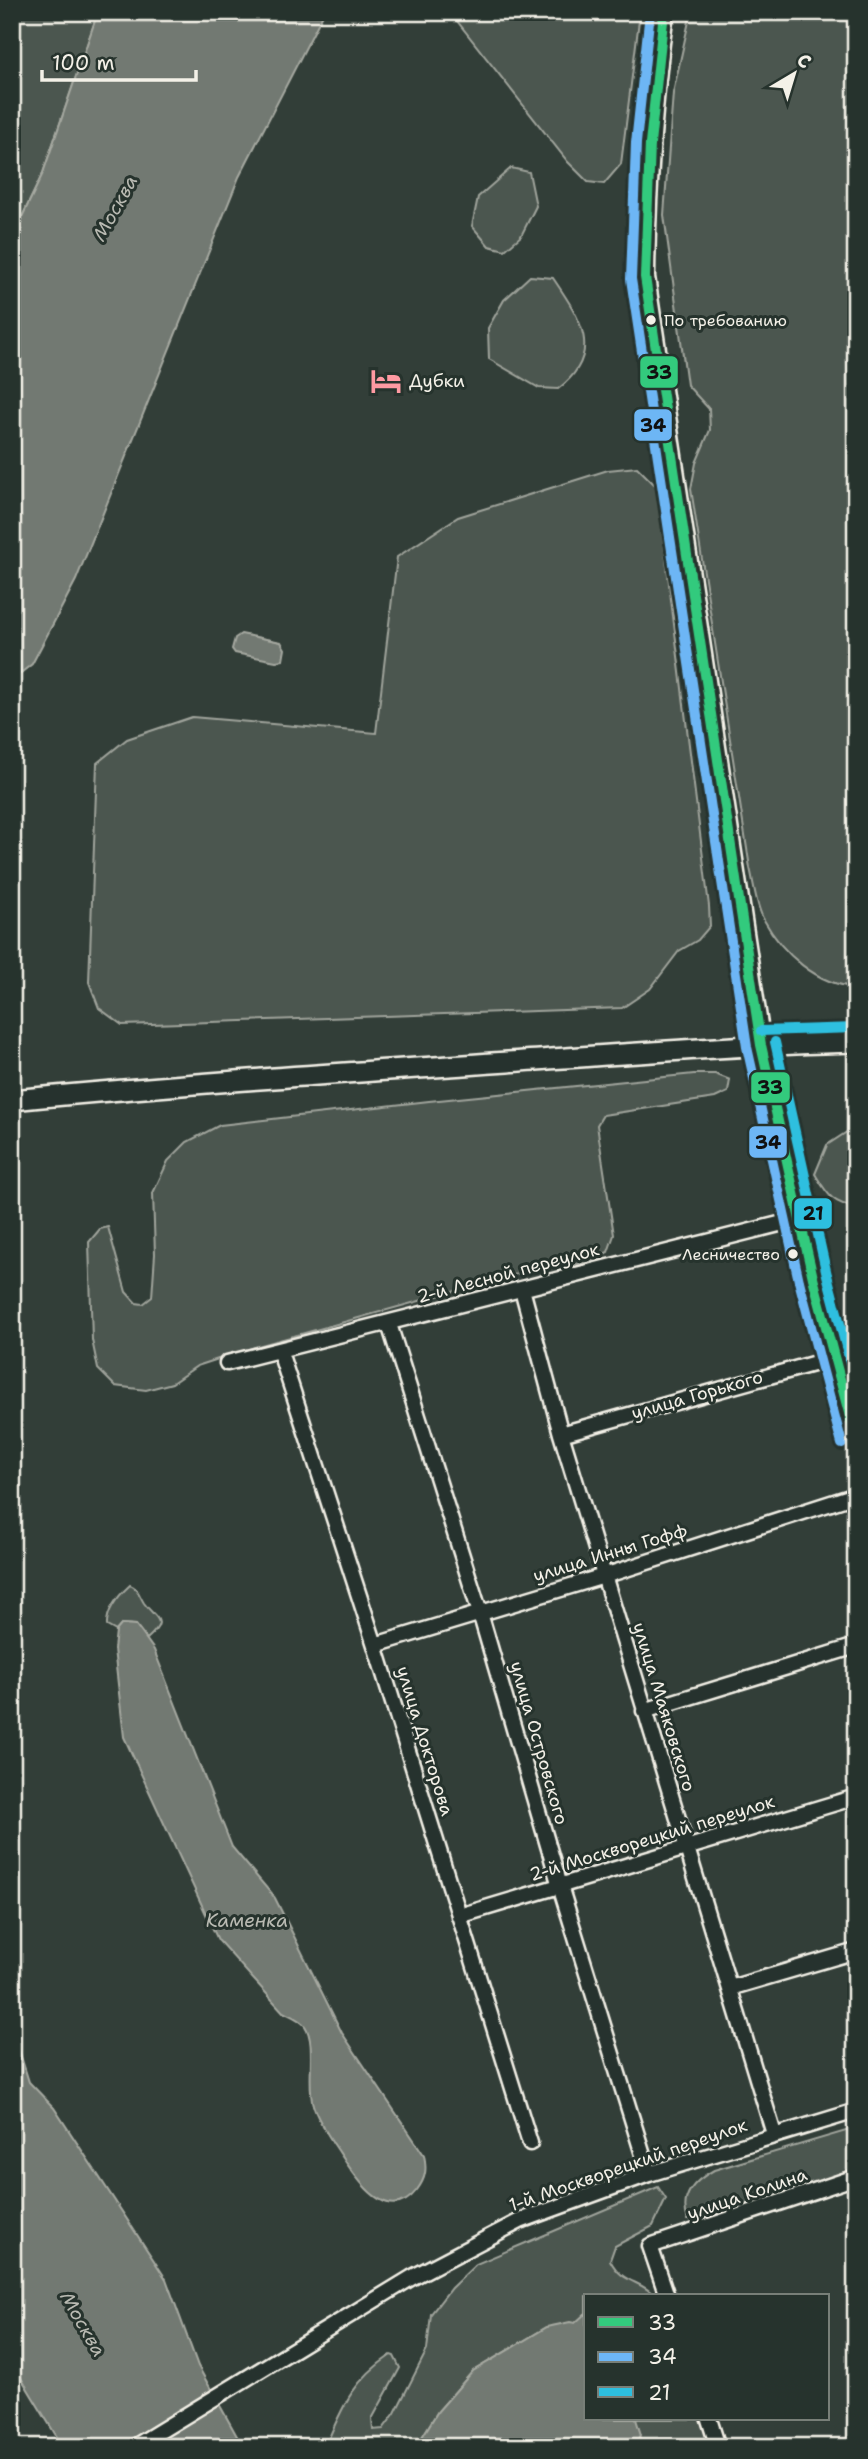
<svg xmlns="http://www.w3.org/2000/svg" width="868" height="2459" font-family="'Shantell Sans',sans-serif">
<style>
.green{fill:#4c564f;stroke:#a0a49c;stroke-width:2}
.water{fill:#727972;stroke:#a6a9a1;stroke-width:2}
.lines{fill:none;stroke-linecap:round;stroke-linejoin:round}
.minor-casing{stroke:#f4f1e8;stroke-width:19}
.major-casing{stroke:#f4f1e8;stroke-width:23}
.highway-casing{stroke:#f4f1e8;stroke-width:24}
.minor{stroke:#26332d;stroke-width:14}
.major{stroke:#26332d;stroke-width:18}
.highway{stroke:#26332d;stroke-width:19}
.bus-1-casing{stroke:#26332d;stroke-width:16}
.bus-2-casing{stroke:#26332d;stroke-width:16}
.bus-3-casing{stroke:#26332d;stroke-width:16}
.bus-1{stroke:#33ca7d;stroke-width:10}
.bus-2{stroke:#6db6f5;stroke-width:10}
.bus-3{stroke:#2dbfdf;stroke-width:10}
.bus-dot{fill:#f4f1e8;stroke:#26332d;stroke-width:2.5}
.labels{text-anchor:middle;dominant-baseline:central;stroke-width:6;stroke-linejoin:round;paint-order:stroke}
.bus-label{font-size:16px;fill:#f4f1e8;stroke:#26332d;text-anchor:start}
.poi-label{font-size:18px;fill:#f4f1e8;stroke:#26332d;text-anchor:start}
.street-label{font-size:18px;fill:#f4f1e8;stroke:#26332d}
.water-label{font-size:19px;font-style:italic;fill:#babbb3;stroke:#26332d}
.line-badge{stroke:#26332d;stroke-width:2.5}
.pale-badge-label{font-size:19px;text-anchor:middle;font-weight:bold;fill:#111}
</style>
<rect width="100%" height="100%" fill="#323e38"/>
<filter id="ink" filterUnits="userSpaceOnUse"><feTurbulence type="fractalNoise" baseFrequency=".0143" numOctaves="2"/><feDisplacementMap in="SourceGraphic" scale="14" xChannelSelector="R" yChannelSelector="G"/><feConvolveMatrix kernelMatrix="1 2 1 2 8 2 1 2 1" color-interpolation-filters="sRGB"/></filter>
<g filter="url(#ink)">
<path class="green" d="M12 12H98L43 173 12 238Z
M450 12H640L621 164 604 184 588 182 568 162Z
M691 12H856V987C817 985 782 953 764 920 756 906 754 884 750 868L691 489 696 463 710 430 709 409 687 385 664 215 673 93Z
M511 168 529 172 536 206 521 236 505 250 489 246 472 226 478 197Z
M530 276 553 278C580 318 605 353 558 389L539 388 489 359 488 328 504 300Z
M637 467 657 487 709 906 710 926 698 940 679 951 650 989 622 1008 122 1025 99 1008 89 982 97 763 127 739 192 717 376 733 397 557 458 517 608 470Z
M694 1074H715L730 1080 728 1092 715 1098 603 1115 597 1125 614 1235 608 1252 585 1263 527 1271 258 1346 197 1366 172 1383 146 1390 115 1386 98 1369 92 1340 89 1242 100 1229 108 1227 126 1292 136 1303 143 1304 152 1297 155 1254 153 1193 168 1161 187 1142 220 1125 429 1101Z
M856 1126V1206C833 1206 826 1192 815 1174L827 1145Z
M130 1585C138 1588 139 1595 144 1603 156 1620 169 1619 147 1639L136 1625 122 1624 116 1631 107 1626C106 1610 118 1596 130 1585Z
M856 2128V2168L699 2220H688C679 2196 694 2181 714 2170Z
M658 2187 666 2199 653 2226 615 2246 610 2260C623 2285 640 2279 655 2296H586V2313L575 2324 547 2327 473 2371 438 2411 416 2447H325C343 2406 352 2381 391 2355L394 2356 400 2368 372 2419 373 2430 383 2429 395 2413 427 2350 431 2314 451 2288 476 2264Z
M636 2419H700L708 2441 702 2447H636Z"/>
<path class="water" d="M98 12H324L239 177 76 580 32 664 12 680V238L43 173Z
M241 634 281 642 285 649 283 660 276 661 235 653 232 649 235 638Z
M122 1624 136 1625 154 1650 232 1847 275 1898 342 2033 424 2155C427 2169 426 2178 417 2190 384 2232 350 2167 333 2143 326 2131 317 2119 313 2105 306 2083 317 2044 305 2026 300 2019 291 2016 283 2012L218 1940 124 1737 114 1649 116 1631Z
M12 2028 29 2082 54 2108 166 2279 198 2366 243 2447H63L12 2363Z
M586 2313V2419H636L641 2435 636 2447H416L438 2411 473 2371 547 2327 570 2322 575 2323Z"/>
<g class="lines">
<g class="minor-casing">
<path id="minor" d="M522 1289 561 1434 774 2134
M389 1324 480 1613 560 1886 649 2174
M280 1352 375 1645 530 2143
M227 1363 799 1219
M561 1434 834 1358
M375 1645 604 1576 856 1495
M644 1711 856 1646
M459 1916 856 1797
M730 1988 856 1951
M667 2296 650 2246 856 2177
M709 2419 718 2447
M134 2447 411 2278 520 2221 649 2174 856 2111"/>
</g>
<g class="major-casing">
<path id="major" d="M664 12C652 100 646 188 645 277L761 1045 813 1278 856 1440"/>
</g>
<g class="highway-casing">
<path id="highway" d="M12 1100C177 1084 342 1073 508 1062 624 1054 739 1045 856 1042"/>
</g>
<use href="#minor" class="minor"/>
<use href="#major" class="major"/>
<use href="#highway" class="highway"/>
<g class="bus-1-casing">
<path id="bus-1" d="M664 12 650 144 645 277 761 1045 813 1278 856 1439"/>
</g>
<g class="bus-2-casing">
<path id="bus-2" d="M650 12 636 143 631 279 747 1047 799 1281 842 1444"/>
</g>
<g class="bus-3-casing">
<path id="bus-3" d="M761 1031 856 1028
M775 1042 827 1275 856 1384"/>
</g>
<use href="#bus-1" class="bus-1"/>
<use href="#bus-2" class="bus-2"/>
<use href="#bus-3" class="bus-3"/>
</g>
</g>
<defs>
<g id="hotel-bare" transform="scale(2.415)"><path d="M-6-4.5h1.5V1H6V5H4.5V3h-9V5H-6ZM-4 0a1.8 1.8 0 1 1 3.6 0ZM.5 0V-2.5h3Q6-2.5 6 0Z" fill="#ff9aa2" stroke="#26332d" stroke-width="2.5" paint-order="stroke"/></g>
</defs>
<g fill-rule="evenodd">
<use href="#hotel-bare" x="386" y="381"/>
</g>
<g class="bus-dot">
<circle cx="651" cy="320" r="6"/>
<circle cx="793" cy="1254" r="6"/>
</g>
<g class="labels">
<g class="bus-label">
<text x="664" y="320">По требованию</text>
<text x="780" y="1254" text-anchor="end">Лесничество</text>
</g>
<g class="poi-label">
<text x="409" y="381">Дубки</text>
</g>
<g class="street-label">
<text transform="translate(508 1273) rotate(-15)">2-й Лесной переулок</text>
<text transform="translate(697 1395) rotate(-16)">улица Горького</text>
<text transform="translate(610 1553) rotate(-17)">улица Инны Гофф</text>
<text transform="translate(664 1707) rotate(73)">улица Маяковского</text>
<text transform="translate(425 1741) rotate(73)">улица Докторова</text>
<text transform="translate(539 1743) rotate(74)">улица Островского</text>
<text transform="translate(652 1838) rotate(-17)">2-й Москворецкий переулок</text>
<text transform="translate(628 2165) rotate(-19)">1-й Москворецкий переулок</text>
<text transform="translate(747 2194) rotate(-19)">улица Колина</text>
</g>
<g class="water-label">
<text transform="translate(115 208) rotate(-61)">Москва</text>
<text x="247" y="1920">Каменка</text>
<text transform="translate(83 2324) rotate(60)">Москва</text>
</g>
</g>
<g class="line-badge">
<rect x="639" y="355" width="40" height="34" rx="7" fill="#33ca7d"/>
<rect x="633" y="408" width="40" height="34" rx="7" fill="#6db6f5"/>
<rect x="750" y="1071" width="41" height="33" rx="7" fill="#33ca7d"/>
<rect x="748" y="1125" width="40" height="34" rx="7" fill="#6db6f5"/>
<rect x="793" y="1197" width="40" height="33" rx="7" fill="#2dbfdf"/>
</g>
<g class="pale-badge-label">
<text x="659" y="379">33</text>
<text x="653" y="432">34</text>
<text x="770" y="1094">33</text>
<text x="768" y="1149">34</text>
<text x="813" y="1220">21</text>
</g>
<rect width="868" height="2459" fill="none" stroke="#26332d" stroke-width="42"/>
<rect x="21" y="21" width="826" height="2417" fill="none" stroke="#f4f1e8" stroke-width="2.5" filter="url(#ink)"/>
<rect x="584" y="2294" width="245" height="126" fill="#26332d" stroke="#787f78" stroke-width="2"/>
<rect x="598" y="2317" width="35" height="10" fill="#33ca7d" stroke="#787f78" stroke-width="2"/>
<text x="648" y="2330" font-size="21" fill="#f4f1e8">33</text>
<rect x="598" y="2352" width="35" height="10" fill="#6db6f5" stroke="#787f78" stroke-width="2"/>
<text x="648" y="2364" font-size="21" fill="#f4f1e8">34</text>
<rect x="598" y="2387" width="35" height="10" fill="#2dbfdf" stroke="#787f78" stroke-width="2"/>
<text x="648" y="2400" font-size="21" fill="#f4f1e8">21</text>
<g transform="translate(794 74) rotate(38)" stroke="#26332d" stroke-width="5" paint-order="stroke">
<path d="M0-5L12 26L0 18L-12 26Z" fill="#f4f1e8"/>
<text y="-10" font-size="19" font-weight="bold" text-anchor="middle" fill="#f4f1e8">С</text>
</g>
<path d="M42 70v10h154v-10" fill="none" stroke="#f4f1e8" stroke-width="3.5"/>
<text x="52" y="70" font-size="21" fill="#f4f1e8" stroke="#26332d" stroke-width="5" paint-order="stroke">100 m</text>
</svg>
